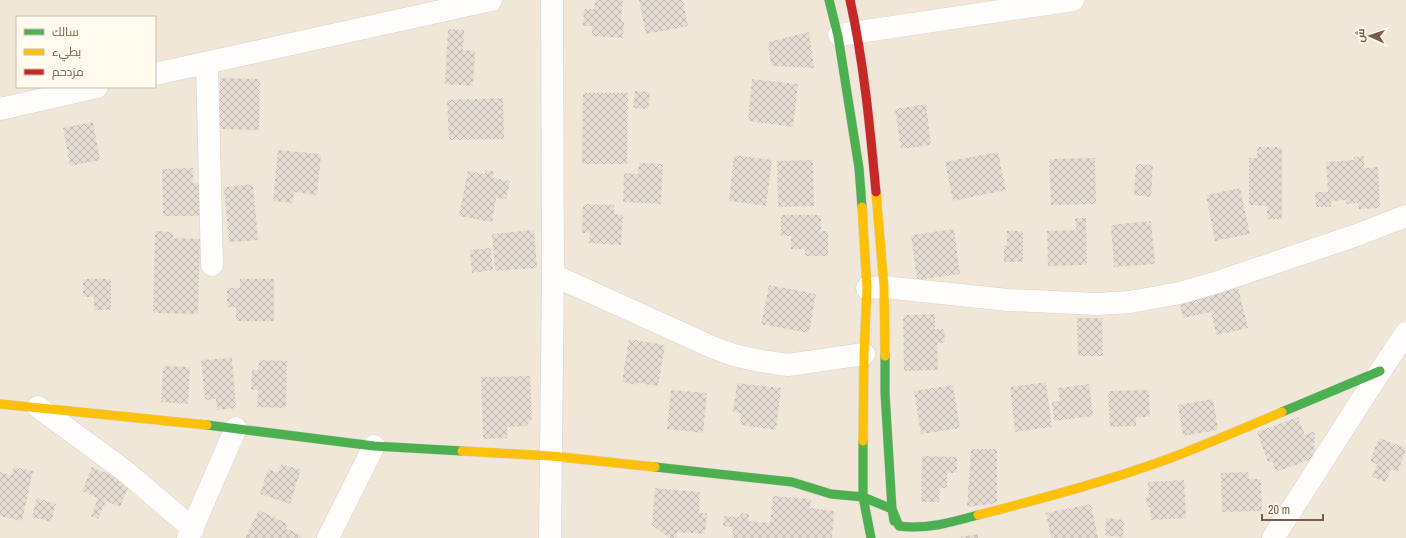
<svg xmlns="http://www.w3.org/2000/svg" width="1406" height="538" font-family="'Archivo Narrow',Cairo,sans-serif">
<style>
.residential{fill:#f1e7d9;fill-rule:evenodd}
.building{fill:url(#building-cross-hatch)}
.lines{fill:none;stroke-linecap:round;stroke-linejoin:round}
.street-casing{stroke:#d7d1ca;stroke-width:23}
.fast-casing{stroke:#d8d0c8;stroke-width:10}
.slow-casing{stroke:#d8d0c8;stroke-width:10}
.jam-casing{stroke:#d8d0c8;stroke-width:10}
.street{stroke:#fefdfc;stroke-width:22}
.fast{stroke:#4caf50;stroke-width:9}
.slow{stroke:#ffc107;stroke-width:9}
.jam{stroke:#c62828;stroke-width:9}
</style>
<defs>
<pattern id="building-cross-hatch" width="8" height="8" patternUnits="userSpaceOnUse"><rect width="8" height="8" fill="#e5ddd3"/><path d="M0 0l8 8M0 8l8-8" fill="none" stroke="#beb6ad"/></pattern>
</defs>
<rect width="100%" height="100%" fill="#f8f4ec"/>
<path class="residential" d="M0 0H1406V538H0ZM17 17H155V87H17Z"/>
<path class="building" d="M595 0H623L621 21 624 22 623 38 592 36V26H583L584 9H594Z
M639 0H683L688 26 646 34Z
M448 29 464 30 463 50 475 51 473 86 445 84Z
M809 32 814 68 771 66 768 42Z
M220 78 260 79 259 130 219 129Z
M752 79 798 84 793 127 748 121Z
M635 91 650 92 648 109 633 108Z
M583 93H628L627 164H582Z
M503 98 504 139 449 140 447 100Z
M926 104 931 145 901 149 895 109Z
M93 122 100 160 70 166 63 128Z
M1257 147H1282V219H1267V206L1249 205V158H1257Z
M278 150 321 154 317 195 294 192 293 203 273 201Z
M998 152 1006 190 953 201 945 162Z
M734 155 772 160 766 206 729 201Z
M1364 156V168L1378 167 1380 208 1359 209 1358 203 1346 204V200L1331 201V207H1316L1315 192H1328L1326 162 1354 160V157Z
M1095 158 1096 204 1051 205 1049 159Z
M813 160 814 206 778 207 777 161Z
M639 163 663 164 661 204 623 202 624 173 638 174Z
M1136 164 1153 165 1151 197 1134 195Z
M193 168V183H206L207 216H163L162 169Z
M485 170 494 172 493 178 510 181 506 199 496 198 492 222 459 216 468 171 485 174Z
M253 184 258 240 229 242 224 187Z
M1240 188 1250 234 1215 241 1206 195Z
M583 204 614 205V214L623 215 621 245 589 243 590 233H582Z
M781 215H821V231H828V256H805V249H791V236H781Z
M1075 218H1086L1087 265 1048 266 1047 231 1076 230Z
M1151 221 1155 264 1114 267 1111 225Z
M954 229 960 274 917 280 911 235Z
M534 230 537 268 495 271 492 234Z
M155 231 173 232V238L200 239 198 314 153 313Z
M1007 231H1023V262H1004V246L1007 245Z
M491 248 493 270 472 273 470 250Z
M83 279H111V310H94V297H83Z
M240 279H274V321H236V307H227V288H240Z
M769 285 816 294 809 333 761 324Z
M1238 287 1248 328 1216 335 1211 312 1183 318 1179 300Z
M935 314V329H944L945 343H937L938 370 904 371 903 315Z
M1077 318H1102L1103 356H1078Z
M629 339 665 345 658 386 638 383V385L622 382Z
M232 358 236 408 217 410 216 399 205 400 201 360Z
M259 360 287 361 286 408 257 407 258 390H251L252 370H258Z
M163 366 190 367 188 404 161 402Z
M530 376 532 419 526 426 507 427V438L483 439 481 377Z
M1046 382 1052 427 1015 432 1010 387Z
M737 383 781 388 776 430 740 425 741 413 733 412Z
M1089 384 1093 416 1054 421 1052 402 1060 401 1058 388Z
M953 385 960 428 921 434 914 391Z
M671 390 707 393 703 433 667 429Z
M1149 390 1150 417H1136V426L1110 427 1108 391Z
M1213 399 1218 430 1183 436 1178 405Z
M1298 417 1305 435 1315 431 1314 458 1276 472 1272 461 1268 462 1257 432Z
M1379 438 1406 448 1398 472 1391 469 1386 482 1372 477 1377 464 1370 461Z
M971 449H997V503L967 507Z
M922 456 957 457V473H947V488H940L939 502H921Z
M281 464 301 470 290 504 260 494 268 469 278 473Z
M14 467 33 471 22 521 0 516V472L12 475Z
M92 467 113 476 115 473 132 479 120 507 106 501 98 519 91 516 98 498 82 491Z
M1248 472 1249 479H1261L1262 511 1222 512 1221 473Z
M1184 480 1186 518 1151 520 1150 507H1147L1146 497H1149L1148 482Z
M655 488 700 492 699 513H707L705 534 677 532V538H669L652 525Z
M773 496 811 499 810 508 834 511 832 538H732L733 527 723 526 724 516 740 517 741 513 749 514 748 521 770 523Z
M37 498 56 504 51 522 32 517Z
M1091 504 1098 538H1051L1046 513Z
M259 510 288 524 286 528 302 536 301 538H245Z
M1106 518 1124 520 1123 537 1105 536Z
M978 534 979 538H960V537Z"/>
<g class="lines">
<g class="street-casing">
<path id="street" d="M839 35 1073 0
M207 63 212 265
M155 74 491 0
M0 109 97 87
M553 275 712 347 734 355 755 360 788 365 864 354
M867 288 884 287 1008 300 1097 304 1130 302 1180 293 1218 282 1357 235 1406 216
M38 407 125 471 193 529
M188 538 236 428
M328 538 374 446
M550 538 553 275 552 0
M1273 538C1318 470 1360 400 1406 333"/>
</g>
<g class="fast-casing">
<path id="fast" d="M829 0 838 36 859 168 862 207
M885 356V393L892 509 894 521
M1282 412 1380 371
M207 425 374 446 462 451
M863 441V497L871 538
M655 467 792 482 831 494 863 497 892 509 899 526C925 530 953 522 978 515"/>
</g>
<g class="slow-casing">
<path id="slow" d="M876 192 884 287 885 356
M862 207 867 288 864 354 863 441
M0 404 207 425
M462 451 551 456 655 467
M978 515C1044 498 1112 480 1176 456 1211 442 1247 427 1282 412"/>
</g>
<g class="jam-casing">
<path id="jam" d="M850 0C864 63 870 128 876 192"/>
</g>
<use href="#street" class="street"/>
<use href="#fast" class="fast"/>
<use href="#slow" class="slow"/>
<use href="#jam" class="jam"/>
</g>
<rect x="16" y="16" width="140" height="72" fill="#fff9ee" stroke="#c9bbac"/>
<rect x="24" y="29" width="20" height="6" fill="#4caf50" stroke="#c9bbac"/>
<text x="52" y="36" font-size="12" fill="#785d4a">سالك</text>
<rect x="24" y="49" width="20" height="6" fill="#ffc107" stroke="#c9bbac"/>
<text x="52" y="56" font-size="12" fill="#785d4a">بطيء</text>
<rect x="24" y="69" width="20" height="6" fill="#c62828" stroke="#c9bbac"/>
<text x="52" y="76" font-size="12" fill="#785d4a">مزدحم</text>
<g transform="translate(1370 36) rotate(273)" stroke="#fff9ee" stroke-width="3" paint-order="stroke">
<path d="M0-3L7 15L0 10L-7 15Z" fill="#785d4a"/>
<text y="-6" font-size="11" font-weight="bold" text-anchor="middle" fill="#785d4a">ش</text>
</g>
<path d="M1262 514v6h61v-6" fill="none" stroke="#785d4a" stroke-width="2"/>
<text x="1268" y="514" font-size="12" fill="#785d4a" stroke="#fff9ee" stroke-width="3" paint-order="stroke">20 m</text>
</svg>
